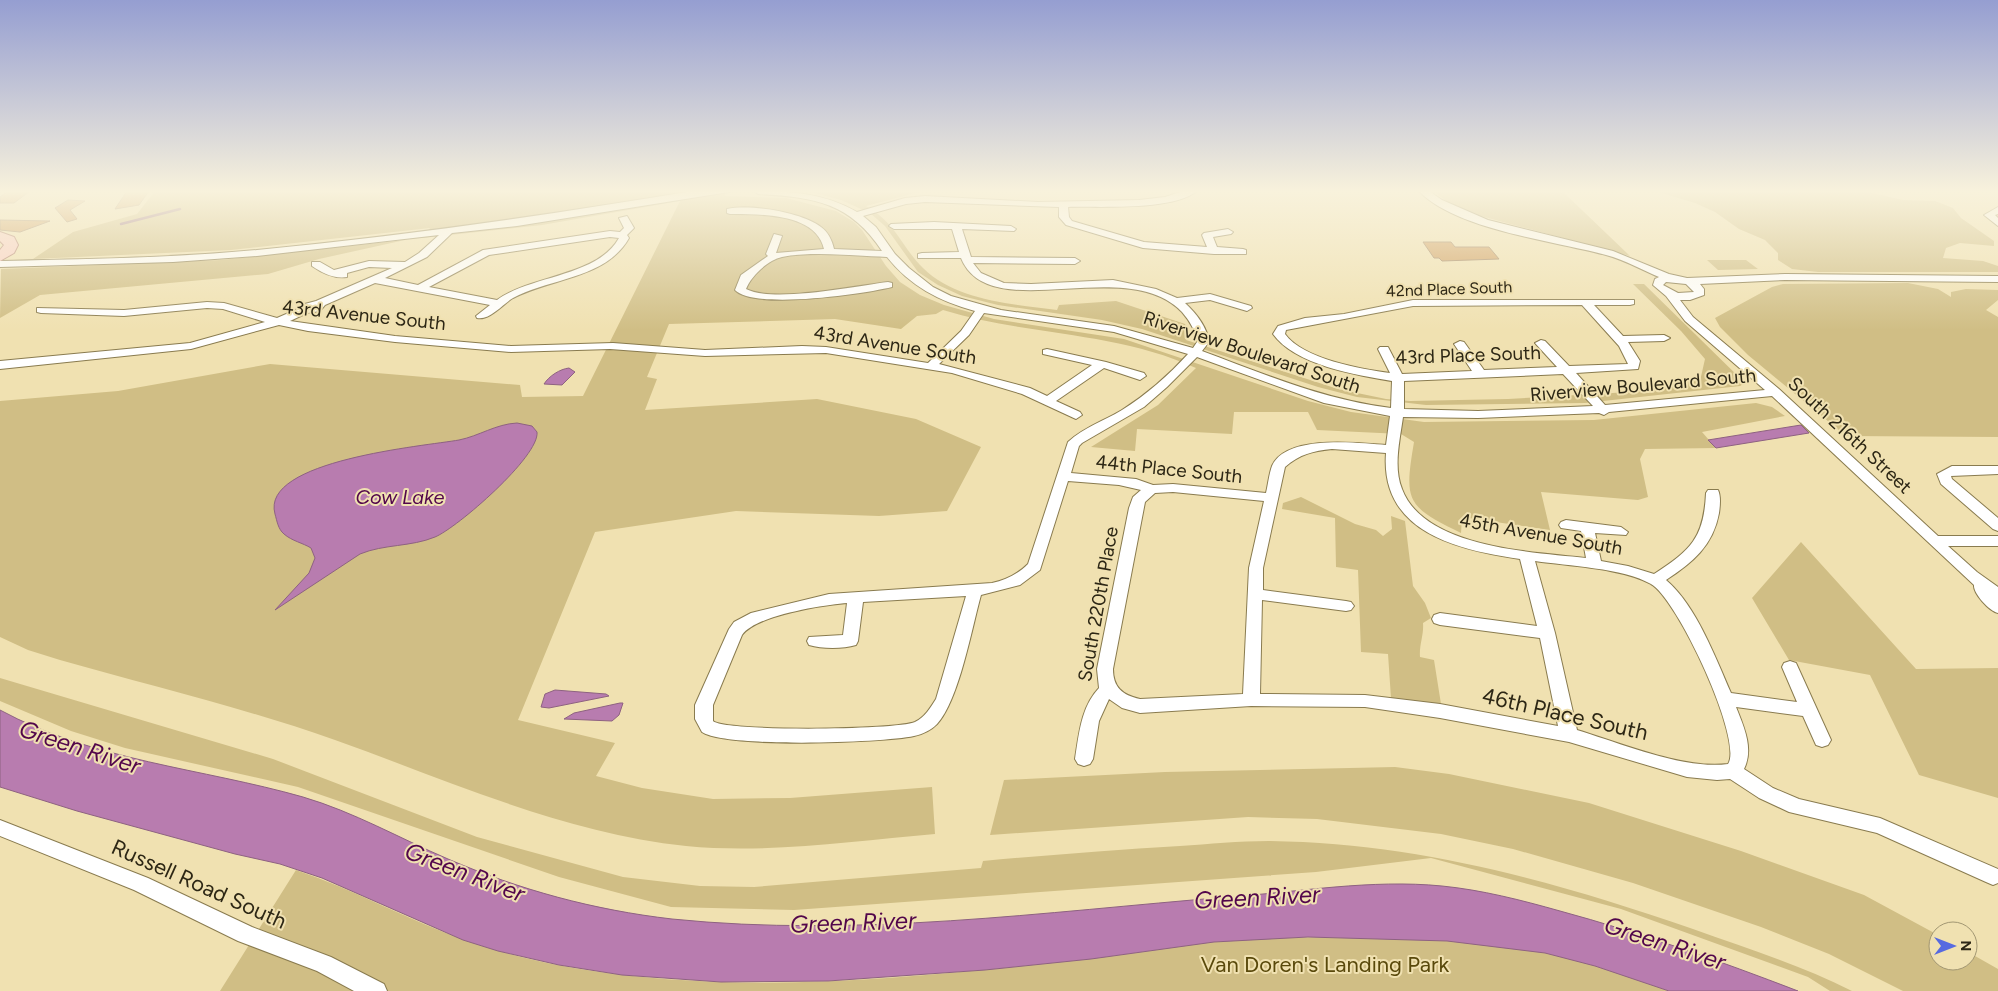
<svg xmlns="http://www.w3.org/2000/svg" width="1998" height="991" font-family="Figtree,sans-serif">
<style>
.green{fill:#d0be85}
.water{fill:#b87caf;stroke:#8e6281}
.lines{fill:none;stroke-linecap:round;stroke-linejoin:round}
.stream{stroke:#8e6281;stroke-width:2.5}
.building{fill:#cf9e5e;stroke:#a0825d}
.minor-casing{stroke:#897b4f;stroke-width:2}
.major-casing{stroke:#b07e6d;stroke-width:2}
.minor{fill:#fff;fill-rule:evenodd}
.major{fill:#facec4;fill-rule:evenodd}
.labels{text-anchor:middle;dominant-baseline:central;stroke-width:4;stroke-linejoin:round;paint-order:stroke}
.far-street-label{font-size:16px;fill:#2d2715;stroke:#f0e1b1}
.street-label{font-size:19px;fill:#2d2715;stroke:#f0e1b1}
.water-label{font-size:20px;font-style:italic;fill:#52064b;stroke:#f0e1b1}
.near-street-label{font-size:22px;fill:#2d2715;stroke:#f0e1b1}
.near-park-label{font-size:22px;fill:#59490b;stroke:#f0e1b1}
.near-water-label{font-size:24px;font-style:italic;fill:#52064b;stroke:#f0e1b1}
</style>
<rect width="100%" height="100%" fill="#f0e1b1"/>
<path class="green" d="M155 191H726L725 196 786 198 836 211 854 222 862 230 886 266 900 282 920 295 944 305 994 319 1124 339 1308 401 1351 412 1424 422 1594 420 1756 403 1772 407 1785 416 1702 432 1716 448 1645 449 1640 459 1648 497 1638 500 1541 492 1550 530 1462 517 1461 533C1406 506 1404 502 1414 442L1401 434 1317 430 1308 412H1234L1232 434 1137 429 1135 451 1091 447 1158 405 1196 368C1116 331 1027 336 943 310L936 314 917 316 901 329 835 319 669 324 647 377 657 379 645 410 817 399 916 419 981 447 947 511 879 516 736 511 595 532 518 720 615 743 596 776 642 788 713 799 790 798 932 787 935 834C853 841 768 854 686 846 563 833 450 781 335 740 245 708 151 686 60 660L28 650 0 637V401L118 391 270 364 520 385 522 397 583 396 680 201 542 225 422 238 430 228 231 250 33 259 73 232 137 214Z
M807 191 919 192 866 206C897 224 900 245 923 268 956 301 1013 304 1057 310L1059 305 1116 301 1185 324 1190 335 1186 340 1338 389 1386 399 1410 401 1508 399 1630 392 1669 387 1662 382 1700 381 1705 359 1681 331 1633 284H1644L1745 383 1740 386 1585 403 1426 405 1357 397 1318 387 1142 329 1102 320 998 305 962 296 938 285 918 272 885 226 870 213 841 200Z
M1433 191H1562L1630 256 1477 215 1449 203Z
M1655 191H1849L1868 192 1903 200 1935 201 1953 208 1961 218 1994 241V246L1960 243 1946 248 1943 258 1983 261 1998 266V272H1818L1792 269 1778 260V253L1765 240 1739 229 1715 212 1695 203Z
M405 240 319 259 268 274 40 295 0 318 1 269 221 260Z
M1707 260H1746L1758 269 1718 270Z
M1908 283 1938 289 1951 297V292L1966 289 1998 290V300L1986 310 1998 317V437L1846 436 1748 355 1720 327 1715 318 1772 287 1783 284Z
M1301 497 1355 524 1376 530 1383 536 1392 529 1391 516 1405 521 1413 586 1425 603 1431 618 1423 623C1424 635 1419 645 1420 657L1434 660 1441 704 1391 698 1388 654 1361 652 1358 570 1336 567 1335 518 1282 509 1283 503Z
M1801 542 1916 669 1998 668V798L1919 775 1870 675 1789 660 1752 598Z
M0 678 273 759 477 837 623 877 700 886 754 887 981 868 983 861C1048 855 1114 850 1180 846 1209 844 1239 841 1269 841 1418 843 1554 881 1693 929 1746 948 1801 965 1852 991H1830L1808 977 1621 909 1431 858 1316 872 794 910 671 907 559 877 298 787 125 748 71 731 0 701Z
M1395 767 1449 774 1589 803 1741 851 1864 895 1938 935V961H1968V952L1998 969V991H1903L1829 954 1761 927 1633 883 1513 849 1441 834 1317 819 1248 817 990 835 1004 780 1165 772Z
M296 870C354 889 407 920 465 940 546 969 635 979 721 982 842 986 965 972 1086 959 1128 955 1169 947 1211 942 1267 936 1324 937 1380 938 1435 939 1494 941 1548 953 1589 963 1630 976 1669 991H220Z"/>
<path class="water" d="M569 368 575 372 562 385 544 384C549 376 560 369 569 368Z
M517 423 532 426 537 432C540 456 457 528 435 537 411 547 384 544 360 554L275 610 309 573 315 558 311 548C303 543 292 541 284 534 278 529 277 521 275 514 260 460 425 446 459 440 479 436 496 424 517 423Z
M1801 425 1809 433 1716 448 1708 440Z
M555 690 606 694 609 696 549 708 541 707 545 694Z
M620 703H623L619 715 612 721 564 719 574 713Z
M0 710C94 761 201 768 303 797 354 812 399 838 448 859 520 890 594 910 672 919 858 938 1043 912 1228 897 1299 892 1371 879 1442 886 1482 890 1521 900 1560 911 1641 933 1720 961 1798 991H1669L1595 966 1545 953 1447 941 1308 937 1214 942 1091 959 985 970 828 981 721 982 622 975 559 965 498 951 463 940 322 878 280 864 235 854 77 811 0 787Z"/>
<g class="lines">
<path class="stream" d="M121 224 180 209"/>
</g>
<path class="building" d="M8 191H30L14 203H0V197Z
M127 191H149L139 205 115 209Z
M68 200 85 201 70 210 77 219 67 222 55 208Z
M0 220 50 221 20 232 0 230Z
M1423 242H1451L1455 247H1489L1499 259 1442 261 1439 258H1434Z"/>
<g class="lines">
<g class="minor-casing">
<path id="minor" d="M693 191H735L517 226 452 233 427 257 385 278 418 285 483 250 610 231 620 232 624 228 619 218 627 216 634 228 627 235 629 238C606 279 550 278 513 298 503 304 489 321 477 318L476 316 490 305 375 283 325 305 320 311 307 313 290 321 395 336 511 346 613 343 705 350 802 346 826 347 928 363 961 331 975 311C939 301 910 286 887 257 856 256 812 251 782 257 768 260 751 276 746 289 773 303 856 286 888 282L892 283V287C864 294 754 310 735 290L741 275 768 256 766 254 774 234 782 236 776 253 824 249C816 213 760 214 730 214L727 213V209C750 204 801 212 821 227 828 232 832 240 834 249L882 251C850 202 813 197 758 194L754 191C791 191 824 193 857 212L905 198 925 196 1038 202 1139 200 1165 197 1183 191H1197C1172 211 1101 206 1068 207L1069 217 1072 221 1144 242 1207 247 1202 235 1204 233 1228 229 1233 232 1231 234 1213 237 1217 247 1243 249 1246 250V254H1214L1143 248 1066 225 1059 217V207L925 202 906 204 863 216 876 227 895 254 909 268 933 287 951 296 1001 310 1114 326 1193 348 1197 342C1196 331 1189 320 1182 312 1125 253 990 328 961 258H918V254L922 253 959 252 952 229H894L889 226 891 224 934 222 1011 226 1016 229 1014 231 962 229 971 257 1075 258 1080 261 1075 264 973 263 981 273 1004 283 1031 284 1113 280 1156 289 1177 298 1210 294 1251 306 1252 308 1247 311 1210 300 1185 303C1196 313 1207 327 1209 342L1202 351C1264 374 1325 400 1391 408L1392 381C1356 375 1295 365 1273 334L1278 326 1305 318 1344 314 1413 300H1634V304L1630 305H1594L1623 336 1664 335 1670 338 1664 341 1628 342 1640 361 1638 369 1576 373 1605 405 1765 390 1685 321 1666 296 1653 285 1655 279 1659 277C1642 270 1625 260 1606 255 1555 241 1456 230 1419 191H1429L1442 200 1488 220 1613 251 1669 274 1687 278 1785 274 1998 276V282L1785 280 1700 284 1704 289V295L1690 300H1680L1693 317 1779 389 1938 536H1998V546H1948L1977 572 1998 587V613C1989 611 1973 593 1974 585L1772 396 1609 412 1604 415 1599 413 1478 418 1403 417C1400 439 1393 467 1402 489 1424 548 1532 552 1586 558L1581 531 1561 528 1559 525 1561 522 1566 520 1621 527 1628 532 1626 535 1595 533 1601 561 1628 566 1654 574C1691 550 1704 538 1706 493L1708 490H1718C1721 496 1720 506 1719 513 1713 546 1692 563 1666 580 1696 605 1716 659 1731 693L1797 702 1782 667 1784 663 1790 661 1796 663 1831 740 1828 745 1822 747 1816 745 1803 716 1736 707C1744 727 1754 749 1744 769L1773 788 1799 799 1880 818 1998 869V883L1993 885 1986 882 1877 833 1789 812 1759 798 1730 779 1717 780 1687 777 1569 742 1440 718 1365 707 1251 706 1140 713 1122 708 1109 699 1099 721 1093 759 1090 764 1084 766 1078 764 1075 759C1079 734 1081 707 1099 688L1097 669 1129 508 1133 497 1141 490 1119 485 1068 481 1040 570 1020 585 981 595C972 627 959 700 937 724 931 730 923 734 914 736 882 743 725 748 702 732L695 719V705L729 629 734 622 751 613 829 594 992 583C1006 580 1018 574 1028 564L1068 442C1084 427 1104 421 1122 410 1146 395 1169 375 1188 354L1114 332 984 313 969 335 939 364 1030 388 1047 396 1092 365 1043 354V350L1047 349 1106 362 1144 373 1146 376 1140 380 1104 368 1056 401 1080 412 1082 415 1076 419 1022 394 952 373 826 353 705 356 610 349 511 352 395 342 308 331 279 325 191 349 0 369V361L190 343 265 322 223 309 207 308 124 316 41 313 37 312V308L124 310 207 302 224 303 277 318 300 308 301 305 316 301 392 268 369 267 347 273V277C334 279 322 273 312 266V262H320L334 270 369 261 405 262 419 253 439 235 257 256 173 262 0 267V261C86 259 172 258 257 250 403 236 548 215 693 191ZM610 237 619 238C597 277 531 275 497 300L429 287 489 255ZM1666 282 1686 284 1694 292 1678 293 1663 285ZM1582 305 1619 346 1628 364 1569 366 1545 341 1541 340 1535 343 1557 367 1484 370 1464 342 1460 341 1454 344 1472 371 1402 374 1388 347H1380L1378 349 1390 373C1361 369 1303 359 1285 334L1286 330 1413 306ZM1197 357 1324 403 1390 416 1386 445C1359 443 1286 434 1272 466 1269 474 1268 485 1266 493L1173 484 1153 485 1136 479 1071 473 1079 446 1082 443 1144 407 1167 387ZM1563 374 1593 406 1478 411 1404 409V381ZM1332 449 1386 453C1380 532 1457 550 1520 559L1537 626 1440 613 1434 615 1432 619 1434 623 1440 625 1540 638 1558 726 1440 704 1365 695 1260 694 1262 600 1346 611 1351 610 1354 606 1351 602 1346 601 1263 590V568L1285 467C1300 454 1313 451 1332 449ZM1173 492 1264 501 1249 568 1243 694 1140 699C1122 695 1113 687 1113 669L1145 502 1155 493ZM1535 561C1568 566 1623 568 1651 584 1677 598 1744 741 1728 764 1684 770 1620 743 1577 730L1555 633ZM966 596 936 699C931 707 925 717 915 722 897 730 725 732 713 721V705L742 635C756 615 824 605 847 603L843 635 809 637 807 641 809 645C822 649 843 649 856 645L858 641 863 602Z
M1998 207V214L1995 215 1998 218V226L1984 215Z
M1952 466H1998V474L1951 476 1952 479 1998 518V531L1993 529 1941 484 1937 474Z
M0 820 148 878 252 927 331 957 384 984 387 991H354L317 971 238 941 134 890 0 836Z"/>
</g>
<g class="major-casing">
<path id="major" d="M0 232 14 237 18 245 14 253 0 261V250L4 245 0 241Z"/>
</g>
<use href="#minor" class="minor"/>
<use href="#major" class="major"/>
</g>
<linearGradient id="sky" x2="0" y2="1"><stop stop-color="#959ed1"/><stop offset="0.58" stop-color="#f8f2dc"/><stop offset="1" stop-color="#f8f2dc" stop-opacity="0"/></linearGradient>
<rect width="1998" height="330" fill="url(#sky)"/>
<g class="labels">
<g class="far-street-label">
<text transform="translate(1449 289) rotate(-2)">42nd Place South</text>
</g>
<g class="street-label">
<text transform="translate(364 315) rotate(6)">43rd Avenue South</text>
<text transform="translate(895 345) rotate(9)">43rd Avenue South</text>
<text transform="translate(1252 352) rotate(18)">Riverview Boulevard South</text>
<text transform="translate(1468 355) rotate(-2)">43rd Place South</text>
<text transform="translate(1643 385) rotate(-5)">Riverview Boulevard South</text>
<text transform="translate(1850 435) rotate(43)">South 216th Street</text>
<text transform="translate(1169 469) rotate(6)">44th Place South</text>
<text transform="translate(1541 534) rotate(10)">45th Avenue South</text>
<text transform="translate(1098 604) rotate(-80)">South 220th Place</text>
</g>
<g class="water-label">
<text x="400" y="497">Cow Lake</text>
</g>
<g class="near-street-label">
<text transform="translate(1565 714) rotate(13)">46th Place South</text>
<text transform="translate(199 884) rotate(24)">Russell Road South</text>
</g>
<g class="near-park-label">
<text x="1325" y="964">Van Doren's Landing Park</text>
</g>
<g class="near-water-label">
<text transform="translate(80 747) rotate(18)">Green River</text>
<text transform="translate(465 872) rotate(21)">Green River</text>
<text transform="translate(1257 897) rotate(-3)">Green River</text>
<text transform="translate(853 922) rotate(-2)">Green River</text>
<text transform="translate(1665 943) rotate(18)">Green River</text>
</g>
</g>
<g transform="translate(1953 946) rotate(90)"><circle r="24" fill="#f0e1b1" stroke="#a29773"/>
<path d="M0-4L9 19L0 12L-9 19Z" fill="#576ae0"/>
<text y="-8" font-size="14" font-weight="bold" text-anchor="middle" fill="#2d2715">N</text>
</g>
</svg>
